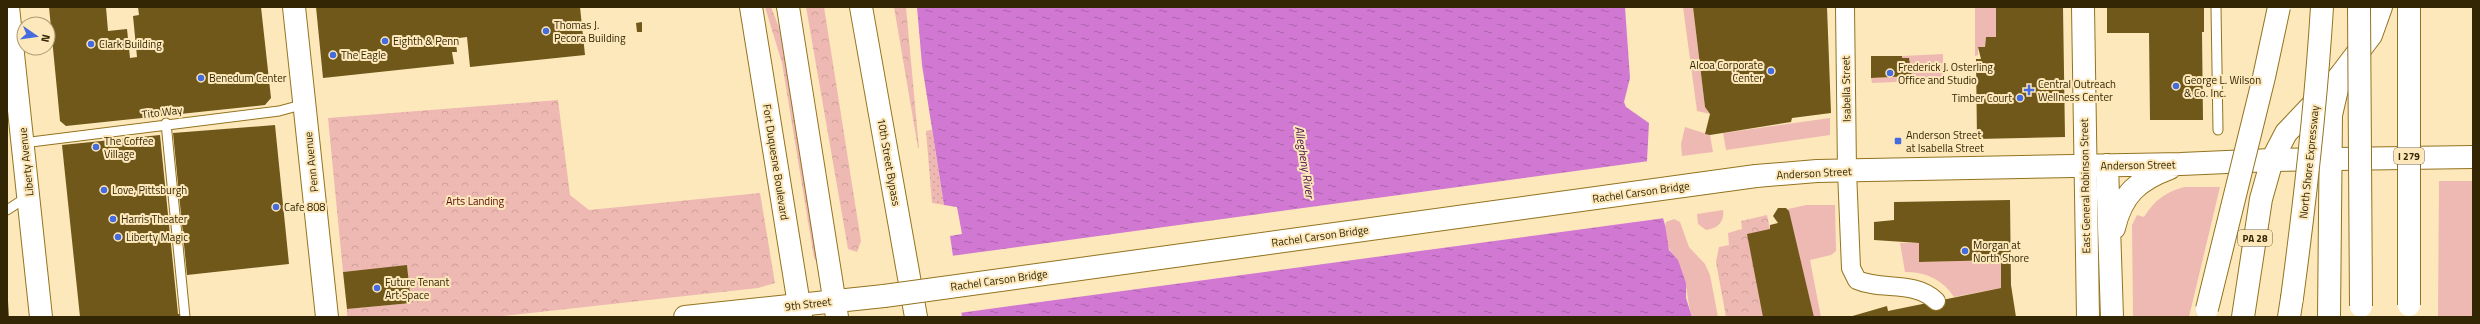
<svg xmlns="http://www.w3.org/2000/svg" width="2480" height="324" font-family="'Titillium Web',sans-serif">
<style>
.grass{fill:#efb9b3}
.forest{fill:url(#forest-crowns)}
.garden{fill:url(#garden-dots)}
.water{fill:url(#water-ripples)}
.pier{fill:#fde8bb}
.building{fill:#70581a}
.lines{fill:none;stroke-linecap:round;stroke-linejoin:round}
.service-casing{stroke:#93731f;stroke-width:11}
.minor-casing{stroke:#93731f;stroke-width:20}
.tertiary-casing{stroke:#93731f;stroke-width:24}
.secondary-casing{stroke:#93731f;stroke-width:24}
.primary-casing{stroke:#93731f;stroke-width:24}
.motorway-casing{stroke:#93731f;stroke-width:24}
.service{stroke:#fff;stroke-width:9}
.minor{stroke:#fff;stroke-width:18}
.tertiary{stroke:#fff;stroke-width:22}
.secondary{stroke:#fff;stroke-width:22}
.primary{stroke:#fff;stroke-width:22}
.motorway{stroke:#fff;stroke-width:22}
.tertiary-bridge-casing{stroke:#93731f;stroke-width:24;stroke-linecap:butt}
.motorway-bridge-casing{stroke:#93731f;stroke-width:24;stroke-linecap:butt}
.tertiary-bridge{stroke:#fff;stroke-width:22}
.motorway-bridge{stroke:#fff;stroke-width:22}
.poi-dot{fill:#456cde;stroke:#fde8bb;stroke-width:1.5}
.labels{text-anchor:middle;dominant-baseline:central;stroke-width:4;stroke-linejoin:round;paint-order:stroke}
.shield{fill:#fde8bb;stroke:#70603b;stroke-width:1}
.shield-label{font-size:10px;font-weight:bold;fill:#332604}
.poi-label{font-size:11px;fill:#332604;stroke:#fde8bb;text-anchor:start}
.street-label{font-size:11px;fill:#332604;stroke:#fde8bb}
.park-label{font-size:11px;fill:#5a080a;stroke:#fde8bb}
.water-label{font-size:12px;font-style:italic;fill:#4a124c;stroke:#fde8bb}
</style>
<defs>
<pattern id="forest-crowns" width="20" height="18" patternUnits="userSpaceOnUse"><rect width="20" height="18" fill="#efb9b3"/><path d="M2 6a3 3 0 1 1 6 0M12 15a3 3 0 1 1 6 0" fill="none" stroke="#cd9f98"/></pattern>
<pattern id="garden-dots" width="8" height="8" patternUnits="userSpaceOnUse"><rect width="8" height="8" fill="#efb9b3"/><path d="M2 2h.1M6 6h.1" fill="none" stroke="#cd9f98" stroke-width="1.8" stroke-linecap="round"/></pattern>
<pattern id="water-ripples" width="26" height="14" patternUnits="userSpaceOnUse"><rect width="26" height="14" fill="#d178d3"/><path d="M2 4q2-2 4 0t4 0M15 11q2-2 4 0t4 0" fill="none" stroke="#aa62a9"/></pattern>
</defs>
<rect width="100%" height="100%" fill="#fde8bb"/>
<path class="grass" d="M1683 7H1693L1705 107 1710 114 1697 111Z
M1975 7H1996V37H1986L1985 47H1978V55L1975 56Z
M1943 54V80L1872 83 1871 78 1912 76 1909 58H1902V56Z
M1830 118V135L1726 150 1723 133Z
M1685 127 1710 135 1713 152 1682 156 1681 144Z
M2439 181H2473V317H2438Z
M2184 187H2220L2189 317H2133L2132 225 2137 215 2144 217C2155 200 2164 193 2184 187Z
M1806 205H1835L1836 251 1831 255 1810 260 1821 317H1814L1788 209Z
M1723 210C1725 222 1717 229 1706 230L1698 224 1697 214Z
M1674 219 1680 222 1689 247 1705 264 1710 275 1718 317H1692C1688 305 1688 294 1685 283 1681 262 1659 244 1666 222Z
M1900 243H1919V262L2001 260V288L1954 297C1943 280 1925 271 1905 272Z"/>
<path class="forest" d="M765 7H771L784 40 817 262 814 258 782 63Z
M806 7H824L861 241 857 252 848 249Z
M894 7H906L919 148H918Z
M558 100 570 195 589 210 760 193 775 283 758 288 495 317H347V309L411 303 407 266 343 272 328 118Z
M1767 215 1770 229 1763 317H1726L1716 262 1719 247 1729 245 1728 233 1742 229 1741 221Z"/>
<path class="garden" d="M932 130 944 205 932 203 926 131Z"/>
<path class="water" d="M917 7H1625L1630 78 1624 102 1626 107 1649 123 1647 161 1665 225 1669 250 1678 260 1686 283V298L1692 317H962L950 236 962 234 957 207 944 205 922 65Z"/>
<path class="pier" d="M1649 161 1665 218 959 313 951 256Z"/>
<path class="building" d="M49 7H106L108 31 127 29 130 58 137 57 133 16 139 15 138 7H261L271 98 265 105 66 126 60 121Z
M316 7H580L585 55 470 67 467 37 451 39V44L456 43 457 52H452L454 64 323 78Z
M1693 7H1827L1831 113 1792 118 1791 122 1710 135 1705 134 1710 114 1705 107Z
M1996 7H2063L2065 137 1977 139 1976 59H1981L1978 47H1985L1986 37H1996Z
M2107 7H2204V32H2202L2203 120H2150L2149 33H2107Z
M642 22V32H637L636 23Z
M1871 56H1902V58H1909L1912 76 1871 78Z
M275 125 289 264 187 275 173 133Z
M160 135 178 314H181V317H80L62 145Z
M2010 200 2011 285 2016 317H1849L1887 306 1888 311 2001 288V260L1919 262V243L1874 240V222L1894 220V202Z
M1778 208H1786L1789 211 1814 317H1763L1747 234 1770 229V225L1778 223 1773 216Z
M407 265 411 303 347 309 343 272Z
M7 301H8L9 317H7Z"/>
<g class="lines">
<g class="service-casing">
<path id="service" d="M2216 7 2218 130
M166 123 185 317
M23 143 279 111 305 104
M7 210 27 197"/>
</g>
<g class="minor-casing">
<path id="minor" d="M1845 7 1847 171 1851 268 1857 280C1882 291 1915 280 1936 301"/>
</g>
<g class="tertiary-casing">
<path id="tertiary" d="M294 7 327 317
M2107 165 2112 317
M1756 176 1817 171 2181 164 2272 160 2473 157
M2114 228C2122 194 2138 180 2170 168
M685 317 884 296"/>
</g>
<g class="secondary-casing">
<path id="secondary" d="M2083 7 2088 317
M2272 160 2286 133 2340 76 2371 35 2381 7"/>
</g>
<g class="primary-casing">
<path id="primary" d="M8 7 41 317
M751 7 801 317
M788 7 837 317
M861 7 916 317"/>
</g>
<g class="motorway-casing">
<path id="motorway" d="M2243 317 2261 199 2272 160
M2289 317 2292 298
M2329 317 2331 115 2340 76"/>
</g>
<use href="#service" class="service"/>
<use href="#minor" class="minor"/>
<use href="#tertiary" class="tertiary"/>
<use href="#secondary" class="secondary"/>
<use href="#primary" class="primary"/>
<use href="#motorway" class="motorway"/>
<g class="tertiary-bridge-casing">
<path id="tertiary-bridge" d="M884 296 1756 176"/>
</g>
<g class="motorway-bridge-casing">
<path id="motorway-bridge" d="M2359 7 2361 306
M2409 7V305
M2292 298C2305 201 2316 105 2322 7
M2207 309 2264 77 2279 7"/>
</g>
<use href="#tertiary-bridge" class="tertiary-bridge"/>
<use href="#motorway-bridge" class="motorway-bridge"/>
</g>
<g class="poi-dot">
<circle cx="546" cy="31" r="4"/>
<circle cx="385" cy="41" r="4"/>
<circle cx="91" cy="44" r="4"/>
<circle cx="333" cy="55" r="4"/>
<circle cx="1771" cy="71" r="4"/>
<circle cx="1890" cy="73" r="4"/>
<circle cx="201" cy="78" r="4"/>
<circle cx="2176" cy="86" r="4"/>
<path d="M2027 84h4v4h4v4h-4v4h-4v-4h-4v-4h4z"/>
<circle cx="2020" cy="98" r="4"/>
<rect x="1894" y="137" width="8" height="8" rx="2"/>
<circle cx="96" cy="147" r="4"/>
<circle cx="104" cy="190" r="4"/>
<circle cx="276" cy="207" r="4"/>
<circle cx="113" cy="219" r="4"/>
<circle cx="118" cy="237" r="4"/>
<circle cx="1965" cy="251" r="4"/>
<circle cx="377" cy="288" r="4"/>
</g>
<g class="labels">
<g class="shield">
<rect x="2394" y="148" width="30" height="16" rx="3"/>
<rect x="2238" y="230" width="34" height="16" rx="3"/>
</g>
<g class="shield-label">
<text x="2409" y="156">I 279</text>
<text x="2255" y="238">PA 28</text>
</g>
<g class="poi-label">
<text x="554" y="25">Thomas J.<tspan x="554" dy="13">Pecora Building</tspan></text>
<text x="393" y="41">Eighth &amp; Penn</text>
<text x="99" y="44">Clark Building</text>
<text x="341" y="55">The Eagle</text>
<text x="1763" y="65" text-anchor="end">Alcoa Corporate<tspan x="1763" dy="13">Center</tspan></text>
<text x="1898" y="67">Frederick J. Osterling<tspan x="1898" dy="13">Office and Studio</tspan></text>
<text x="209" y="78">Benedum Center</text>
<text x="2184" y="80">George L. Wilson<tspan x="2184" dy="13">&amp; Co. Inc.</tspan></text>
<text x="2038" y="84">Central Outreach<tspan x="2038" dy="13">Wellness Center</tspan></text>
<text x="2012" y="98" text-anchor="end">Timber Court</text>
<text x="1906" y="135">Anderson Street<tspan x="1906" dy="13">at Isabella Street</tspan></text>
<text x="104" y="141">The Coffee<tspan x="104" dy="13">Village</tspan></text>
<text x="112" y="190">Love, Pittsburgh</text>
<text x="284" y="207">Cafe 808</text>
<text x="121" y="219">Harris Theater</text>
<text x="126" y="237">Liberty Magic</text>
<text x="1973" y="245">Morgan at<tspan x="1973" dy="13">North Shore</tspan></text>
<text x="385" y="282">Future Tenant<tspan x="385" dy="13">Art Space</tspan></text>
</g>
<g class="street-label">
<text transform="translate(1846 89) rotate(-91)">Isabella Street</text>
<text transform="translate(162 112) rotate(-7)">Tito Way</text>
<text transform="translate(26 162) rotate(-96)">Liberty Avenue</text>
<text transform="translate(311 162) rotate(-96)">Penn Avenue</text>
<text transform="translate(776 162) rotate(81)">Fort Duquesne Boulevard</text>
<text transform="translate(889 162) rotate(80)">10th Street Bypass</text>
<text transform="translate(2309 162) rotate(-84)">North Shore Expressway</text>
<text transform="translate(2138 165) rotate(-1)">Anderson Street</text>
<text transform="translate(1814 173) rotate(-3)">Anderson Street</text>
<text transform="translate(2085 186) rotate(-91)">East General Robinson Street</text>
<text transform="translate(1641 192) rotate(-8)">Rachel Carson Bridge</text>
<text transform="translate(1320 236) rotate(-8)">Rachel Carson Bridge</text>
<text transform="translate(999 280) rotate(-8)">Rachel Carson Bridge</text>
<text transform="translate(808 304) rotate(-7)">9th Street</text>
</g>
<g class="park-label">
<text x="475" y="201">Arts Landing</text>
</g>
<g class="water-label">
<text transform="translate(1305 162) rotate(81)">Allegheny River</text>
</g>
</g>
<rect width="2480" height="324" fill="none" stroke="#332604" stroke-width="16"/>
<g transform="translate(36 36) rotate(103)"><circle r="19" fill="#fde8bb" stroke="#ac9a72"/>
<path d="M0-3L7 15L0 10L-7 15Z" fill="#456cde"/>
<text y="-6" font-size="11" font-weight="bold" text-anchor="middle" fill="#332604">N</text>
</g>
</svg>
